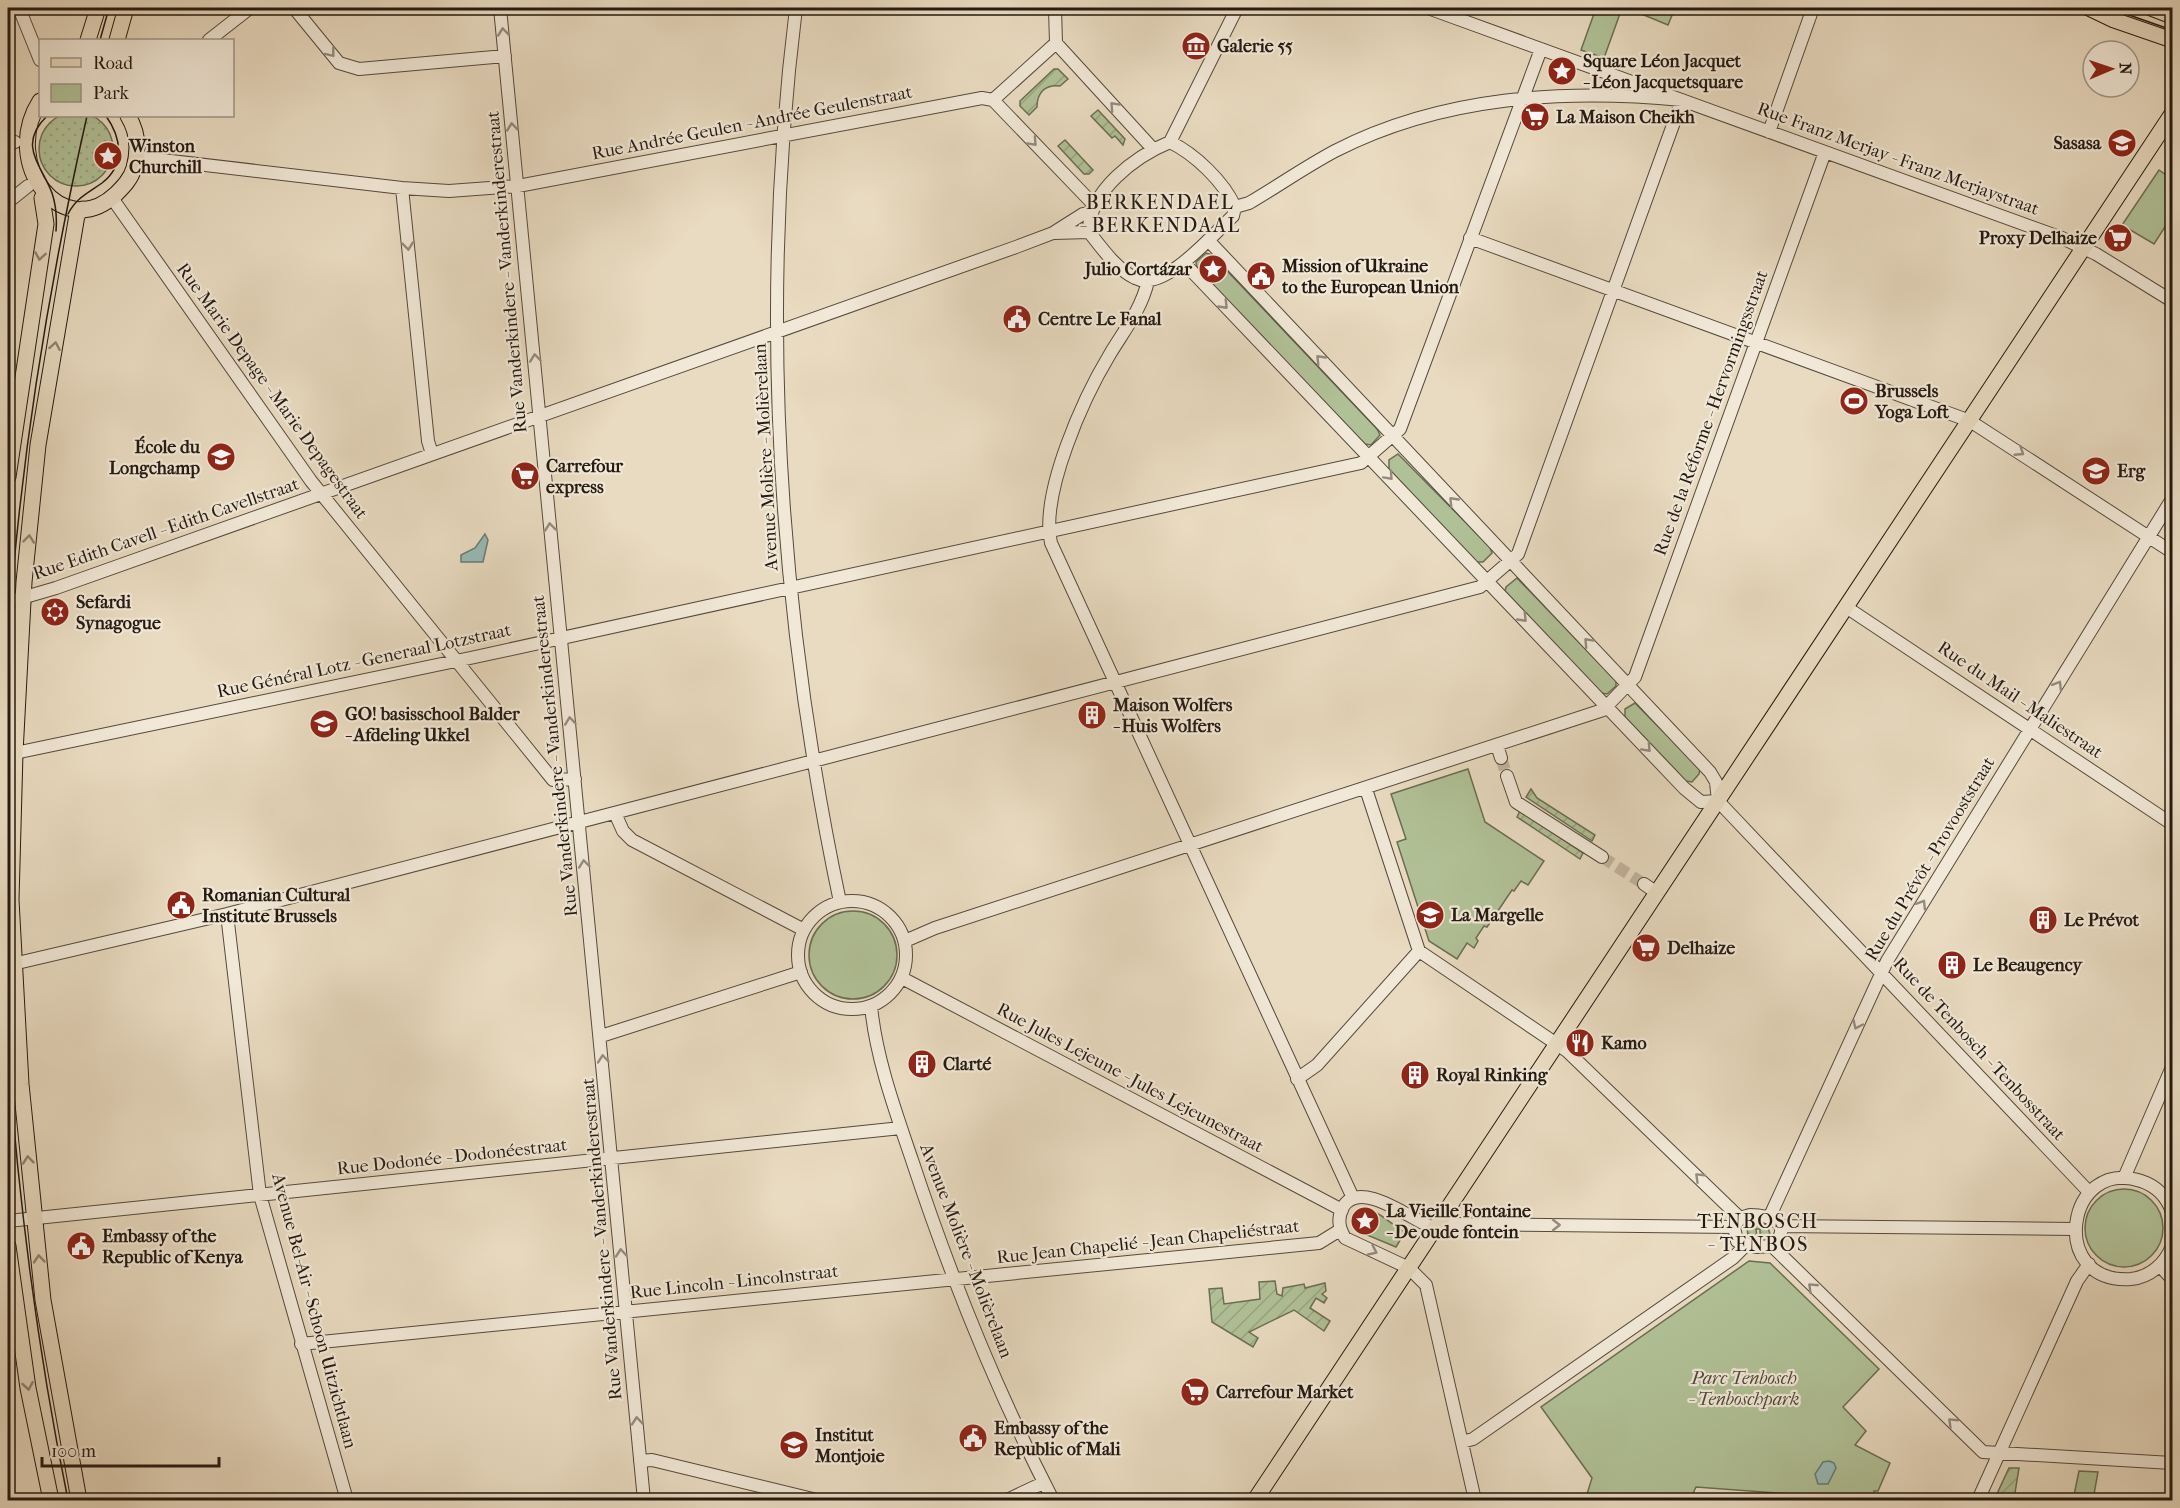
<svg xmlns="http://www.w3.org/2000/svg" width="2180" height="1508" font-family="'IM FELL French Canon',serif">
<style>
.grass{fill:url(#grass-dots);stroke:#6a6e54;stroke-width:1.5}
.park{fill:#b1c197;stroke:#6a6e54;stroke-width:1.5}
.garden{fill:url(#garden-furrows);stroke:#6a6e54;stroke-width:1.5}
.water{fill:#98bbb7;stroke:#6a7b75;stroke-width:1.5}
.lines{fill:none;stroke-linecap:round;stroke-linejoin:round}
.minor-tunnel{stroke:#c2b49e;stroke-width:12;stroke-dasharray:12 6;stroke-linecap:butt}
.minor-casing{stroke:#554a3e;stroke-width:14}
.major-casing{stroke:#241a12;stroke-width:17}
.minor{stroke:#f1e8d7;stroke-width:12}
.major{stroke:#e9dbc1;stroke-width:15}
.tram{stroke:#241a12;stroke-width:1.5}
.oneway{stroke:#958b7e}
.oneway2{stroke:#908472}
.labels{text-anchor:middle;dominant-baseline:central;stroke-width:4.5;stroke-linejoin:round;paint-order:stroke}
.poi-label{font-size:18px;font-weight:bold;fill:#241a12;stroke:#f1e8d7;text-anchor:start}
.street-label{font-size:18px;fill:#241a12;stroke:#f1e8d7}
.park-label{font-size:18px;font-style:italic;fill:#4e4c3a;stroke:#f1e8d7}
.neighbourhood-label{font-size:20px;letter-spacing:1.5px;fill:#241a12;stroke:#f1e8d7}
</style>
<defs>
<pattern id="grass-dots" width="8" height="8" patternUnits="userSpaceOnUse" patternTransform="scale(1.5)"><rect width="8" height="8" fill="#b1c197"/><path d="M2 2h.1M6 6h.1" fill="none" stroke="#98a581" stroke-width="1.8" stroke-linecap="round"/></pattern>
<pattern id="garden-furrows" width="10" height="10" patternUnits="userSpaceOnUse" patternTransform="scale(1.5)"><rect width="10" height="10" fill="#b1c197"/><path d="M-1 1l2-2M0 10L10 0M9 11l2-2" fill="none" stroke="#98a581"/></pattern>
</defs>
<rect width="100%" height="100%" fill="#e9dbc1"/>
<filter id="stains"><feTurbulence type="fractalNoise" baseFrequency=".00333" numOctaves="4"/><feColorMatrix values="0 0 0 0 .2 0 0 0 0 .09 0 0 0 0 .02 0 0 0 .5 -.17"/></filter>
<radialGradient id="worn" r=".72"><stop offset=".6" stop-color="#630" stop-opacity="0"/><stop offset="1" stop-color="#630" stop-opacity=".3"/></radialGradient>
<path class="grass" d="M39 149a37 37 0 1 1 74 0a37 37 0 1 1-74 0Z
M1756 1223 1767 1225 1770 1234 1760 1238V1229H1756L1757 1238 1748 1236 1747 1227Z"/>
<path class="park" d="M1596 8H1622L1604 58 1581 50Z
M1627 8H1675L1668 25Z
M2159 170 2172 179V216L2154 244 2122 225Z
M1206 253 1212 255 1377 429 1380 435 1371 445 1365 444 1197 268 1196 262Z
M1398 454 1490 547 1492 553 1483 562H1476L1389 469V460Z
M1517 578 1616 681V686L1607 694 1601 693 1505 591 1506 587Z
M1635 703 1700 769 1699 774 1692 782 1686 781 1625 717V709Z
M1468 769 1485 822 1544 861 1528 885 1521 881 1514 891 1512 890 1487 927 1484 926 1476 938 1478 941 1474 948 1467 943 1457 959 1429 941 1397 842 1406 839 1391 794Z
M809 955a44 44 0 1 1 88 0a44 44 0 1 1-88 0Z
M2085 1228a39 39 0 1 1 78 0a39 39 0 1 1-78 0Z
M1366 1208C1382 1213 1390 1224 1405 1232L1396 1247 1355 1230C1348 1219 1354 1209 1366 1208Z
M1749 1261 1770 1263 1879 1369 1843 1407 1866 1431 1855 1445 1890 1463 1878 1491H1874L1873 1499 1883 1500H1804V1495L1696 1487 1690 1500H1600L1587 1494 1592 1478 1541 1407Z
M2079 1471 2098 1472 2093 1500H2073Z"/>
<path class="garden" d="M1054 69H1058L1068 79 1060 86C1045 84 1037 93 1037 107L1029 115 1020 106V101Z
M1098 110 1125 139 1123 145 1115 136 1112 138 1091 116Z
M1065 140 1093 170 1089 174H1084L1058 146Z
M1531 789 1537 798 1595 835 1592 841 1526 797Z
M1520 811 1583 853 1580 859 1517 817Z
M1275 1281 1277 1294 1282 1296 1283 1288 1304 1284 1305 1288 1325 1283 1326 1291 1322 1294 1327 1298 1324 1303 1316 1298 1310 1308 1330 1321 1324 1331 1294 1310 1249 1332 1258 1338 1253 1347 1212 1322 1209 1289 1222 1288 1224 1304 1260 1299 1259 1282Z
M2009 1468H2019L2014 1499 1996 1496Z"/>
<path class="water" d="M485 534 488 540 483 562H461V555L475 548Z
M1829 1461 1834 1463 1836 1468 1828 1484H1818L1815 1474 1823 1462Z"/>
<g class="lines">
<path class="minor-tunnel" d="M1501 758 1507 776
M1602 857 1644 884"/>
<g class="minor-casing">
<path id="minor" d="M19 8 40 60
M294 8 339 63 359 69 505 56
M500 8 644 1500
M796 8C759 305 778 608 840 902
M1055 8 1056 43
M1428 8 2062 238 2096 254 2172 301
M209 40 250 8
M993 100 1056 43 1153 149
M993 100 1095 206
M1769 132 1813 8
M1170 142C1195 154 1224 182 1235 207L1233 216C1213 234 1164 293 1135 278 1116 269 1101 247 1089 232 1088 191 1136 156 1170 142Z
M1170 142 1237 8
M8 144 15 142
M137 157 402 188 449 191 518 186 982 98 993 100
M402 188 428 441 432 454
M112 198 311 481 553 780 575 779
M8 202 28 186
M1054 233 1089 232
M1470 238 1970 421 2172 552
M1208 240 1710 772 1716 782 1718 801
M1184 263 1684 788 1701 802 1718 801
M1148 281C1141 310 1125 329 1110 354 1084 397 1040 493 1051 543L1353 1198
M8 602 56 588 1016 247 1053 233 1083 214 1092 212
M1846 607 2172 824
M1497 745 1501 758
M15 753 475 657 1361 463 1400 429 1541 49
M1507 776 1516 802 1602 857
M1366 789 1419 951 1567 1051 1740 1218
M1718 801 2089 1192
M615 813 623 831 632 840 804 930
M1644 884 1657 893
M798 955a54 54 0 1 1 108 0a54 54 0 1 1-108 0Z
M227 914 260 1195 347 1500
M905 941 935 928 1603 710 1635 677 1825 152
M13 964 227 914 1480 587 1518 554 1682 100C1564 89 1442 96 1335 151 1305 167 1278 186 1249 203L1235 207
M902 978 1342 1210
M871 1006C876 1058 895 1110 912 1160 950 1275 997 1392 1053 1500
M601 1036 801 972
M1297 1079 1317 1065 1419 951
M2124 1178 2172 1067
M2172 1212C2167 1197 2156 1186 2141 1181 2066 1156 2047 1285 2131 1279 2150 1277 2165 1264 2172 1246
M1750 1215C1770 1215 1795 1224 1772 1246L1756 1247 1737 1241 1734 1227 1740 1218Z
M1770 1216 1887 961 2172 499
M8 1221 901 1128
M1780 1226 2074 1229
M1772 1246 1983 1452 2172 1463
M2160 1266 2172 1279
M301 1344 1319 1243 1340 1230
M1462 1442 1473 1439 1733 1258 1746 1245
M640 1461 652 1460 817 1500
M1007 1500 1043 1483
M1475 1500 1426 1285 1409 1268 1345 1238C1339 1228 1337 1219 1343 1207 1360 1178 1412 1220 1435 1229L1453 1224 1734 1227
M1978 1500 2077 1281 2089 1264"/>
</g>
<g class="major-casing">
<path id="major" d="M2089 8 2114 20 2172 40
M2151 8 2172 16
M88 40 98 8
M117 40 126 8
M40 101C0 164 63 244 116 194 123 187 131 179 134 168 139 150 138 132 128 116
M8 477 46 224 42 198
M8 1246 28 1388 51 1500
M79 1500 43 1300 21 1084 11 900 15 753 24 582 38 445 77 215 83 209
M1255 1500 2172 114"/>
</g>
<use href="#minor" class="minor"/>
<use href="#major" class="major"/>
<path class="tram" d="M2109 8 2172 30
M100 40 109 8
M47 116C17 145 41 164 52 193 56 205 57 218 56 231
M68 214C76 198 88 193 102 183 126 165 121 137 106 116
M8 638C20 461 48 288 87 116
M8 1055C19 1205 38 1353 68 1500"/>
</g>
<defs><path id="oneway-chevron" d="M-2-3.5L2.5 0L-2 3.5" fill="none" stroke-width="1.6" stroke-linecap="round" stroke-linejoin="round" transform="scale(1.5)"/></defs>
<g class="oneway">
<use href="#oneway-chevron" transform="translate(503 32) rotate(-96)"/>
<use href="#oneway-chevron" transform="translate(331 53) rotate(52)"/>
<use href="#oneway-chevron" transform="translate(1114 106) rotate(-133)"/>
<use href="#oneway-chevron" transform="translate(512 127) rotate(-96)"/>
<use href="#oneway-chevron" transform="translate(1033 142) rotate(47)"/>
<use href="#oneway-chevron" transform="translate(408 246) rotate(84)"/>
<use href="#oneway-chevron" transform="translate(1224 305) rotate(46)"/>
<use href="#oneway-chevron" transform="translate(535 358) rotate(-96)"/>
<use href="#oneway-chevron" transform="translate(1320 359) rotate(-134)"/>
<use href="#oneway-chevron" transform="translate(2020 452) rotate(33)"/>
<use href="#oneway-chevron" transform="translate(1389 476) rotate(47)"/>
<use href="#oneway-chevron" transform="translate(1453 501) rotate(-134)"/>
<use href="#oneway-chevron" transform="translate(550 527) rotate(-96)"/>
<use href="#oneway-chevron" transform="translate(1523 618) rotate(46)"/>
<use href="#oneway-chevron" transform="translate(1588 642) rotate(-133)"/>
<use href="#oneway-chevron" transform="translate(2058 685) rotate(-58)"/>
<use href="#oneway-chevron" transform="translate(570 721) rotate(-96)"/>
<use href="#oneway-chevron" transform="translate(1647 748) rotate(47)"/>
<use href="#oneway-chevron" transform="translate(584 864) rotate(-96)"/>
<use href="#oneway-chevron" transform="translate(1922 904) rotate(-58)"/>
<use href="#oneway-chevron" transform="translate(1857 1025) rotate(115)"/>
<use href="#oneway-chevron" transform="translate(603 1059) rotate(-95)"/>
<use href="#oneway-chevron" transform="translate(1699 1177) rotate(-136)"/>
<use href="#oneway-chevron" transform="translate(1556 1225)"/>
<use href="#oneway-chevron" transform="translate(1373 1251) rotate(25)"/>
<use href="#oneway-chevron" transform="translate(621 1253) rotate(-95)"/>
<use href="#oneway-chevron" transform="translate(1812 1287) rotate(-136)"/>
<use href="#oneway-chevron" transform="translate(637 1421) rotate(-95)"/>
<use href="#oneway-chevron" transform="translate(1952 1422) rotate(-136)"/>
</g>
<g class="oneway2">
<use href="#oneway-chevron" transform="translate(40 256) rotate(99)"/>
<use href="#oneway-chevron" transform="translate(55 346) rotate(-80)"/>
<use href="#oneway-chevron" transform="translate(29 539) rotate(-84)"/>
<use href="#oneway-chevron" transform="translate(28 1160) rotate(-96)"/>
<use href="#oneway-chevron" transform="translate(39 1259) rotate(-95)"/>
<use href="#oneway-chevron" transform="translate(28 1386) rotate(80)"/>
</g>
<defs>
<g id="museum-disc" transform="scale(1.5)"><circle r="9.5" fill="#8f2418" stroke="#f1e8d7"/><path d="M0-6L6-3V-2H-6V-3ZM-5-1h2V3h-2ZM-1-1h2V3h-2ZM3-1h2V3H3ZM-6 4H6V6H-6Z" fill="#fff"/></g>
<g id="sight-disc" transform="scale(1.5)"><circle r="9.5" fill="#8f2418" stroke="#f1e8d7"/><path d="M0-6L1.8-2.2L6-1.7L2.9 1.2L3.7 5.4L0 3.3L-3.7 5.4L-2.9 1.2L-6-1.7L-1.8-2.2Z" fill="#fff"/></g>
<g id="supermarket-disc" transform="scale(1.5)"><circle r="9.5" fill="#8f2418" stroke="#f1e8d7"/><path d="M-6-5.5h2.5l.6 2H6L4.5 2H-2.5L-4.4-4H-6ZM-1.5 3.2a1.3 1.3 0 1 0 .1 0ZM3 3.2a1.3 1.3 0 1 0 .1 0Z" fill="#fff"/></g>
<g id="school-disc" transform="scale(1.5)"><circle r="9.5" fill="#8f2418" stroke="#f1e8d7"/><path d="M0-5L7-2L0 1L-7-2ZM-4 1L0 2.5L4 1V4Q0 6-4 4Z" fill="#fff"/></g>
<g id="civic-disc" transform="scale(1.5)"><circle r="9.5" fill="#8f2418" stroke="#f1e8d7"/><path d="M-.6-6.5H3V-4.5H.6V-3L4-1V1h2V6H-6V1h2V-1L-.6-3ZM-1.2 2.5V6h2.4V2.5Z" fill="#fff"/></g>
<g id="stadium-disc" transform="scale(1.5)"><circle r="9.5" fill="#8f2418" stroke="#f1e8d7"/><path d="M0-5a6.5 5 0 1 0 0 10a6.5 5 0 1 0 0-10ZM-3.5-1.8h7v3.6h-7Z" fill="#fff"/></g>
<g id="university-disc" transform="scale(1.5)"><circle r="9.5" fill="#8f2418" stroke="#f1e8d7"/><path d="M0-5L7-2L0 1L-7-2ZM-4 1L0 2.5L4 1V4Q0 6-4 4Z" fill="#fff"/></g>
<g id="synagogue-disc" transform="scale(1.5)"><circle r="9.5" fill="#8f2418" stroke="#f1e8d7"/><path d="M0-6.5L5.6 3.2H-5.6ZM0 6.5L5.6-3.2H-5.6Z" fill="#fff"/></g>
<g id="building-disc" transform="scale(1.5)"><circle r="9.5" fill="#8f2418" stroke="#f1e8d7"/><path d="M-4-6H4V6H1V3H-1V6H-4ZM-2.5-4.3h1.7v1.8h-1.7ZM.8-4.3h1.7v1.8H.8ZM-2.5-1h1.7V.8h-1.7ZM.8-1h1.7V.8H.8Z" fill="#fff"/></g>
<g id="restaurant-disc" transform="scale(1.5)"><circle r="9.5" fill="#8f2418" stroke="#f1e8d7"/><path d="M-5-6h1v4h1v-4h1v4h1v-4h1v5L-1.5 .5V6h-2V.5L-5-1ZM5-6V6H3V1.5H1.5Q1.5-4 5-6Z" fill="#fff"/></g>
</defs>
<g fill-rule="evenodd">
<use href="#museum-disc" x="1196" y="46"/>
<use href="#sight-disc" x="1562" y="71"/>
<use href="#supermarket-disc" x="1535" y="117"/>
<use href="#school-disc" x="2122" y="143"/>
<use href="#sight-disc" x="108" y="156"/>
<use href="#supermarket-disc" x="2118" y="238"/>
<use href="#sight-disc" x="1213" y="269"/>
<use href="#civic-disc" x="1261" y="276"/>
<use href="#civic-disc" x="1017" y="319"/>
<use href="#stadium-disc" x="1854" y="401"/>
<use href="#school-disc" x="221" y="457"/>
<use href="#university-disc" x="2096" y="471"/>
<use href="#supermarket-disc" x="525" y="476"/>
<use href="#synagogue-disc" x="55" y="612"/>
<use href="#building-disc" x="1092" y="715"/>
<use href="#school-disc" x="324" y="724"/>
<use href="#civic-disc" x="181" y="905"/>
<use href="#school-disc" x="1430" y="915"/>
<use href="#building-disc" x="2043" y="920"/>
<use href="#supermarket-disc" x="1646" y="948"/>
<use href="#building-disc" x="1952" y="965"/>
<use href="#restaurant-disc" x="1580" y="1043"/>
<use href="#building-disc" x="922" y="1064"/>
<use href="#building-disc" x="1415" y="1075"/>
<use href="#sight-disc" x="1365" y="1221"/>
<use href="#civic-disc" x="81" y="1246"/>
<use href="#supermarket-disc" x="1195" y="1392"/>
<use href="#civic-disc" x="973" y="1438"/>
<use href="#school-disc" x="794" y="1445"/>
</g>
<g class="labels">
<g class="poi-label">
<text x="1217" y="46">Galerie 55</text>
<text x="1583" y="61">Square Léon Jacquet<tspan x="1583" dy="21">- Léon Jacquetsquare</tspan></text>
<text x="1556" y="117">La Maison Cheikh</text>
<text x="2101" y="143" text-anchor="end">Sasasa</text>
<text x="129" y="146">Winston<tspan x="129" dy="21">Churchill</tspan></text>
<text x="2097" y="238" text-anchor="end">Proxy Delhaize</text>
<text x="1282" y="266">Mission of Ukraine<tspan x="1282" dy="21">to the European Union</tspan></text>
<text x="1192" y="269" text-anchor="end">Julio Cortázar</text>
<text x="1038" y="319">Centre Le Fanal</text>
<text x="1875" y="391">Brussels<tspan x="1875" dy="21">Yoga Loft</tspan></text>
<text x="200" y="447" text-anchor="end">École du<tspan x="200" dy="21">Longchamp</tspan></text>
<text x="546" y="466">Carrefour<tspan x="546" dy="21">express</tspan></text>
<text x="2117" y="471">Erg</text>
<text x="76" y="602">Sefardi<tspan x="76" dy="21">Synagogue</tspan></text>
<text x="1113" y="705">Maison Wolfers<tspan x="1113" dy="21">- Huis Wolfers</tspan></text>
<text x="345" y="714">GO! basisschool Balder<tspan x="345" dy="21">- Afdeling Ukkel</tspan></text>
<text x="202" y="895">Romanian Cultural<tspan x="202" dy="21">Institute Brussels</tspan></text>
<text x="1451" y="915">La Margelle</text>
<text x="2064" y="920">Le Prévot</text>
<text x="1667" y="948">Delhaize</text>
<text x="1973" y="965">Le Beaugency</text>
<text x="1601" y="1043">Kamo</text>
<text x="943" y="1064">Clarté</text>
<text x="1436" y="1075">Royal Rinking</text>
<text x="1386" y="1211">La Vieille Fontaine<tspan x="1386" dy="21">- De oude fontein</tspan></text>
<text x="102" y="1236">Embassy of the<tspan x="102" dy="21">Republic of Kenya</tspan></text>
<text x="1216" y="1392">Carrefour Market</text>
<text x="994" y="1428">Embassy of the<tspan x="994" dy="21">Republic of Mali</tspan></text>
<text x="815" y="1435">Institut<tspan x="815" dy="21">Montjoie</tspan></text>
</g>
<g class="street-label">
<text transform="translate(752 123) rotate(-11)">Rue Andrée Geulen - Andrée Geulenstraat</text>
<text transform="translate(1898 159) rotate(20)">Rue Franz Merjay - Franz Merjaystraat</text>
<text transform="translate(507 272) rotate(-95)">Rue Vanderkindere - Vanderkinderestraat</text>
<text transform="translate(272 391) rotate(54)">Rue Marie Depage - Marie Depagestraat</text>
<text transform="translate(1711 413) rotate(-70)">Rue de la Réforme - Hervormingsstraat</text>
<text transform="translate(766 457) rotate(-93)">Avenue Molière - Molièrelaan</text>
<text transform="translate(166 529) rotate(-19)">Rue Edith Cavell - Edith Cavellstraat</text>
<text transform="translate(364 661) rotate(-12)">Rue Général Lotz - Generaal Lotzstraat</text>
<text transform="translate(2020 700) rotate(34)">Rue du Mail - Maliestraat</text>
<text transform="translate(555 756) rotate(-96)">Rue Vanderkindere - Vanderkinderestraat</text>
<text transform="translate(1930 859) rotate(-59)">Rue du Prévôt - Provooststraat</text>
<text transform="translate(1979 1049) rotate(47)">Rue de Tenbosch - Tenbosstraat</text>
<text transform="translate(1130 1078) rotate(28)">Rue Jules Lejeune - Jules Lejeunestraat</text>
<text transform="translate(452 1157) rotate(-6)">Rue Dodonée - Dodonéestraat</text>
<text transform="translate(602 1239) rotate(-95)">Rue Vanderkindere - Vanderkinderestraat</text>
<text transform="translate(1148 1242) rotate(-6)">Rue Jean Chapelié - Jean Chapeliéstraat</text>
<text transform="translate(966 1251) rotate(69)">Avenue Molière - Molièrelaan</text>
<text transform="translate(734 1282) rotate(-6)">Rue Lincoln - Lincolnstraat</text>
<text transform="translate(314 1311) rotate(75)">Avenue Bel-Air - Schoon Uitzichtlaan</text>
</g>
<g class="park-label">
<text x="1744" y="1378">Parc Tenbosch<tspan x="1744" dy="21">- Tenboschpark</tspan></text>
</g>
<g class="neighbourhood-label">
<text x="1160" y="202">BERKENDAEL<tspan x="1160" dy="23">- BERKENDAAL</tspan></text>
<text x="1758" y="1221">TENBOSCH<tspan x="1758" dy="23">- TENBOS</tspan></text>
</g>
</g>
<rect width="2180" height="1508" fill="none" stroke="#e9dbc1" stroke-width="30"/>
<rect x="9" y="9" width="2162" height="1490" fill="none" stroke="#241a12" stroke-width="3"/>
<rect x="15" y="15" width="2150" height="1478" fill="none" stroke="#241a12" stroke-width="1.5"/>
<rect x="39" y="39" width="195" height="78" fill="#f1e8d7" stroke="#9f9688" stroke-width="1.5"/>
<rect x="51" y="58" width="30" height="9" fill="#e9dbc1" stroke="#9f9688" stroke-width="1.5"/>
<text x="93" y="69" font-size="18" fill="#241a12">Road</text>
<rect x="51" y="84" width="30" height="18" fill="#b1c197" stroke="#9f9688" stroke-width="1.5"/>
<text x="93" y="99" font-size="18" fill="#241a12">Park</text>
<g transform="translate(2111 69) rotate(88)"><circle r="28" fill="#f1e8d7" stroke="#9f9688" stroke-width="1.5"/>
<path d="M0-4.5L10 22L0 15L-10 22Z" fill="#8f2418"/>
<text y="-9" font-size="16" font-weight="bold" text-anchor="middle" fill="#241a12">N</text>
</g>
<path d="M42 1457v9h177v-9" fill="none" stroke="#241a12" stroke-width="3"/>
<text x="51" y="1457" font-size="18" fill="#241a12" stroke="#f1e8d7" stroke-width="4.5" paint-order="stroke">100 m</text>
<rect width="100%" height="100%" filter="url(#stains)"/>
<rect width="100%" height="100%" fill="url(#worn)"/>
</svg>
